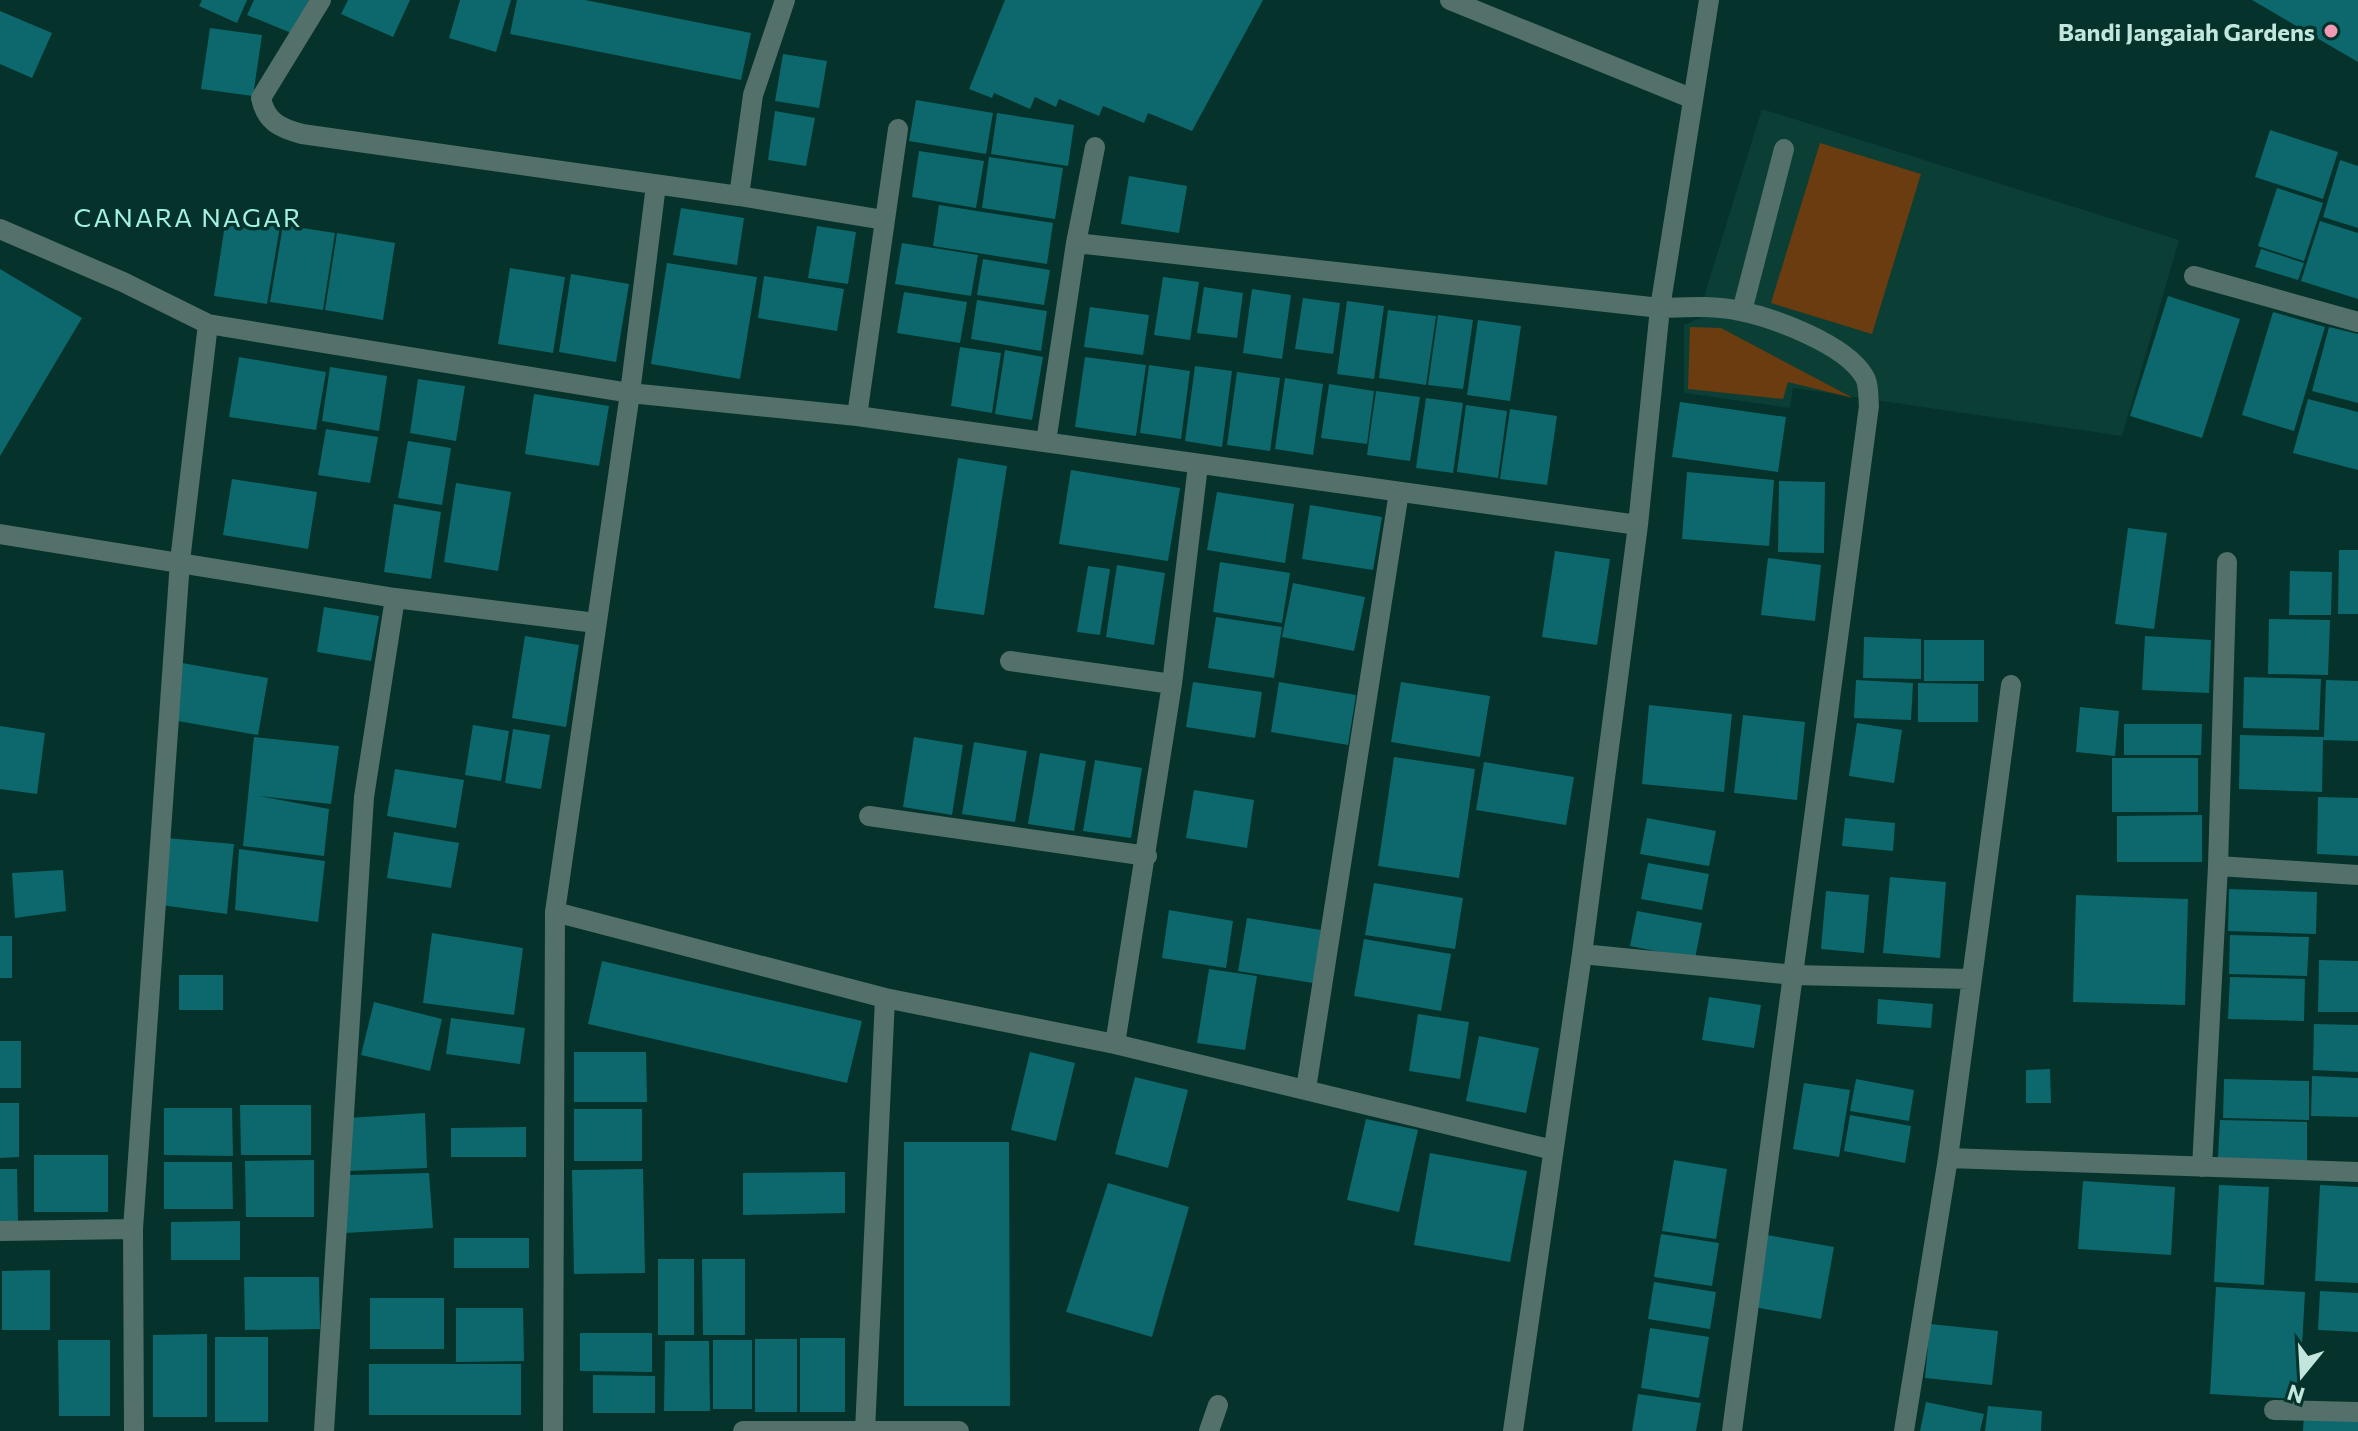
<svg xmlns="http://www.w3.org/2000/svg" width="2358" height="1431" font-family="Commissioner,sans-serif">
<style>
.built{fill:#0b3f36}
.green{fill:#6a3c10}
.building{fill:#0c686c}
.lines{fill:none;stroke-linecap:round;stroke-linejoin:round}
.minor{stroke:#53706a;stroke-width:20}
.poi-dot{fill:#f09ab5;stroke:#05322a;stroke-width:3}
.labels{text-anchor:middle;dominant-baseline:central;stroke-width:7;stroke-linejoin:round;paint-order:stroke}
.poi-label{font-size:24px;font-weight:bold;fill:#c2e6dd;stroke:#05322a;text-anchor:end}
.neighbourhood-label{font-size:26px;letter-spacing:2px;fill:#a3f1e0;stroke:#05322a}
</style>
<rect width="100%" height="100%" fill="#05322a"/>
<path class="built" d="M1762 109 2179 240 2122 436 1793 388 1790 408 1684 393V325L1702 317 1706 290Z"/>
<path class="green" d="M1820 143 1921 174 1872 334 1771 303Z
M1690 327 1721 328 1853 398 1788 382 1783 399 1688 389Z"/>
<path class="building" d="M202 0H247L237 23 199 6Z
M254 0H310L296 35 247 15Z
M348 0H410L393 37 341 14Z
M460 0H511L496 52 449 38Z
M517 0H585L751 33 741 80 510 34Z
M1005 0H1263L1192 131 1148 113 1144 123 1103 106 1099 116 1059 99 1056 107 1035 97 1030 109 994 93 992 98 969 89Z
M2252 0H2358V62Z
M0 11 52 33 32 78 0 64Z
M210 28 262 35 253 96 201 89Z
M783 54 827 61 819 108 775 101Z
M916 100 993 113 986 154 909 141Z
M775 111 815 118 806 166 768 160Z
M997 113 1074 125 1068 166 991 154Z
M2270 130 2338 152 2323 199 2255 177Z
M919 151 984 161 976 208 912 197Z
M989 157 1063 168 1055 219 982 208Z
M2340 160 2358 166V228L2323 217Z
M1129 176 1187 186 1179 233 1121 224Z
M2277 188 2323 203 2304 261 2258 246Z
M939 205 1053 223 1047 264 933 246Z
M681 208 744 218 737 265 673 255Z
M226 218 280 226 267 304 214 296Z
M2320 221 2358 233V299L2301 281Z
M283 225 335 233 323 310 270 302Z
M817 226 856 232 848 284 808 278Z
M337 233 395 243 383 320 325 310Z
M902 243 978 255 971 296 895 284Z
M2261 249 2304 263 2298 280 2255 267Z
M983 259 1050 270 1044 305 977 295Z
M667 263 757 277 740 379 651 364Z
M510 268 565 277 553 353 498 344Z
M0 269 82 318 0 456Z
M571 274 629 284 616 362 559 352Z
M764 276 844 289 837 331 758 318Z
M1163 277 1199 282 1190 340 1154 335Z
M1204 287 1243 293 1237 338 1197 333Z
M1252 289 1291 295 1282 359 1243 353Z
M904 292 967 302 960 343 897 333Z
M2168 296 2240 319 2202 438 2130 416Z
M1303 298 1340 303 1333 354 1295 349Z
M977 300 1047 311 1041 351 971 339Z
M1347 301 1384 306 1374 379 1337 374Z
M1090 307 1149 315 1143 355 1084 347Z
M1388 310 1436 316 1426 385 1379 378Z
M2273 312 2325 327 2294 431 2242 415Z
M1438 315 1473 320 1463 389 1428 385Z
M1478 320 1521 326 1510 401 1467 395Z
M2329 327 2358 334V403L2312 391Z
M960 347 1001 353 992 413 951 406Z
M1005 350 1043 357 1032 420 995 414Z
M239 357 326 372 316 430 229 417Z
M1085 357 1146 365 1136 436 1075 427Z
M1149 365 1190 371 1181 439 1140 433Z
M1195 366 1232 371 1222 447 1185 441Z
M330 367 387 376 379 431 322 421Z
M1237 372 1280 378 1270 451 1227 445Z
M1285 378 1323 384 1313 455 1275 449Z
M418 379 465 386 456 441 410 433Z
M1329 384 1374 391 1367 444 1321 438Z
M1376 391 1420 397 1410 461 1367 455Z
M534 394 609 406 599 466 525 454Z
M1426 398 1463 403 1453 473 1416 468Z
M2308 399 2358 412V470L2293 453Z
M1680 402 1786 417 1778 472 1672 457Z
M1466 405 1507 411 1498 478 1457 472Z
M1510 409 1557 416 1547 485 1500 479Z
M326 429 378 437 370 483 318 475Z
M408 441 451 448 442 505 398 498Z
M958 458 1007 466 984 615 934 608Z
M1071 470 1180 488 1168 561 1059 544Z
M1687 472 1774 480 1769 546 1682 539Z
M232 479 317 492 308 549 223 535Z
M1779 481 1825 482 1824 553 1778 552Z
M456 483 511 492 498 571 444 562Z
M1217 492 1294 504 1285 563 1207 550Z
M394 504 441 512 431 579 384 572Z
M1310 505 1382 517 1373 570 1302 559Z
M2128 528 2167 533 2154 629 2115 624Z
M2339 550H2358V614H2338Z
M1555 551 1610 559 1597 645 1542 637Z
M1768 558 1821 565 1815 621 1761 615Z
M1220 562 1290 573 1282 623 1213 612Z
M1117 565 1165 573 1154 645 1106 637Z
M1088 566 1110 569 1100 635 1077 632Z
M2290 571 2332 572 2331 615H2289Z
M1293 583 1365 597 1354 651 1282 637Z
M324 607 379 616 371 661 317 652Z
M1216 617 1282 627 1274 678 1208 668Z
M2269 619 2330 620 2328 675 2268 674Z
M525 636 579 645 566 727 512 718Z
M2145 636 2211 640 2209 693 2142 690Z
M1864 637 1921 639V679L1863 678Z
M1924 640H1984V681H1924Z
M182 663 268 678 258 735 172 720Z
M2244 677 2321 679 2319 730 2243 728Z
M1856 680 1913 683 1911 720 1854 718Z
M2326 680 2358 681V741L2323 740 2322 792 2239 789 2240 735 2324 737Z
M1193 682 1262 692 1255 738 1186 727Z
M1279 682 1356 695 1348 745 1271 732Z
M1401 682 1490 696 1480 757 1391 742Z
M1918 683 1978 684V722H1918Z
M1649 705 1732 714 1724 792 1642 784Z
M2080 707 2119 711 2115 756 2076 752Z
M1743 715 1805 722 1797 800 1734 793Z
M1857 723 1902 730 1894 783 1849 776Z
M2124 724H2202L2201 755H2124Z
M473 725 509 731 501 781 465 775Z
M0 726 45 733 37 794 0 789Z
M513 729 550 735 541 789 505 783Z
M254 737 339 746 331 804 259 796 329 809 324 856 243 846Z
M914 737 963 745 952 815 903 807Z
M974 742 1027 751 1015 822 962 814Z
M1040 753 1086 761 1074 831 1028 824Z
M1394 757 1475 769 1459 878 1378 866Z
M2112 758H2198V812H2112Z
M1095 760 1142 768 1131 838 1083 831Z
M1484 762 1574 777 1566 825 1476 810Z
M395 769 464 780 456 828 387 816Z
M1194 790 1254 800 1247 848 1186 838Z
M2318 797 2358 798V856L2317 854Z
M2202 815V862H2117V816Z
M1647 818 1716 831 1709 866 1640 854Z
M1845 818 1895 823 1893 851 1842 846Z
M394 832 459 843 451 888 387 878Z
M166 838 234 844 227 914 161 905Z
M239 849 325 861 318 922 235 910Z
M1648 863 1709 874 1702 910 1641 899Z
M63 870 66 911 15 918 12 873Z
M1890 877 1946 882 1940 958 1883 953Z
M1374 883 1463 898 1455 949 1365 935Z
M2229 889 2317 892 2316 934 2228 931Z
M1826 891 1869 895 1864 953 1821 949Z
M2076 895 2188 899 2185 1005 2073 1002Z
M1169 910 1233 921 1226 968 1162 958Z
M1637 911 1702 923 1695 959 1630 946Z
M1247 918 1321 930 1313 983 1238 971Z
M432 933 523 948 514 1015 423 1003Z
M2230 935 2309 937 2307 976 2229 974Z
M0 936H12V978H0Z
M1364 939 1451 954 1441 1011 1354 996Z
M2319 960 2358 961V1012H2318Z
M602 961 862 1021 847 1083 588 1024Z
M1209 969 1257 976 1245 1050 1197 1043Z
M179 975H223V1010H179Z
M2230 977 2305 979 2304 1021 2228 1019Z
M1709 997 1761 1005 1754 1048 1702 1040Z
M1878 999 1933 1004 1931 1028 1877 1024Z
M374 1002 442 1019 430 1071 361 1055Z
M1418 1014 1469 1022 1460 1079 1409 1071Z
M451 1018 525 1028 520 1064 446 1054Z
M2314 1024 2358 1025V1072L2313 1070Z
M1479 1036 1539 1048 1526 1113 1466 1101Z
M0 1041H21V1088H0Z
M574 1052H646L647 1102H574Z
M1030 1052 1075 1063 1056 1141 1011 1130Z
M2050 1069 2051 1103H2026V1070Z
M2312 1076 2358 1078V1117L2311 1116Z
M1135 1077 1188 1090 1168 1168 1115 1154Z
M1856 1079 1914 1090 1909 1121 1850 1111Z
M2224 1079 2309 1081V1120L2223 1118Z
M1804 1083 1850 1090 1839 1157 1793 1149Z
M0 1103H19V1157L0 1158Z
M240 1105H311V1155H241Z
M164 1108H232L233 1156 164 1155Z
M574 1109H642V1161H574Z
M425 1113 427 1168 347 1171 348 1118Z
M1850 1115 1911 1126 1905 1163 1844 1151Z
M1366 1119 1418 1130 1399 1212 1347 1200Z
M2220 1120 2307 1122V1161L2218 1158Z
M526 1127V1157H451V1128Z
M904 1142H1009L1010 1406H904Z
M1430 1153 1527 1171 1510 1262 1414 1245Z
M34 1155H108V1212H34Z
M314 1160V1217H246L245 1161Z
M1674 1160 1727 1169 1716 1239 1662 1231Z
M164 1162H232L233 1209H164Z
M0 1169H17L18 1221H0Z
M643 1169 645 1273 574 1274 572 1170Z
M845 1172V1213L743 1215V1173Z
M429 1173 433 1228 345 1233 347 1175Z
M2083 1181 2175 1187 2171 1255 2078 1249Z
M1108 1183 1189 1207 1152 1337 1066 1312Z
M2219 1185 2269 1187 2264 1285 2214 1282Z
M2320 1185 2358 1187V1283L2315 1281Z
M240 1221V1260H171V1222Z
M1661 1234 1719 1243 1712 1286 1654 1277Z
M1767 1235 1834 1247 1821 1319 1754 1307Z
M454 1238H529V1268H454Z
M658 1259H694V1335H658Z
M702 1259H745V1335H703Z
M50 1270V1330H2V1271Z
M244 1277H319L320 1329 245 1330Z
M1654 1282 1716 1292 1710 1329 1648 1319Z
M2216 1287 2305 1292 2299 1399 2210 1394Z
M2320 1291 2358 1293V1332L2318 1330Z
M370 1298H444V1349H370Z
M456 1308H523L524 1361 456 1362Z
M1930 1324 1998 1331 1992 1385 1925 1378Z
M1650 1328 1709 1337 1699 1398 1641 1388Z
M580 1333H652V1372L580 1371Z
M207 1334V1417H153V1335Z
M215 1337H268V1422H215Z
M800 1338H845V1412H800Z
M755 1339H797V1412H755Z
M58 1340H110V1416H59Z
M713 1340H752V1409H713Z
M665 1341H709L710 1411H664Z
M369 1364H521V1415H369Z
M593 1375 655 1376V1413H593Z
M1638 1394 1701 1403 1696 1431H1632Z
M1926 1402 1984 1414 1980 1431H1920Z
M1988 1406 2042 1411 2041 1431H1985Z
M2304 1414 2358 1417V1431H2303Z"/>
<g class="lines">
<path class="minor" d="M321 0 261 98C266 122 280 128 302 134L739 196 884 220
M1450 0 1693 99
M739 196 753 95 785 0
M0 229 123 282 208 324 630 393 857 416 1638 525
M1076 243 1660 308C1687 307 1714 305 1740 311 1774 318 1845 344 1864 376 1869 383 1868 397 1869 406L1732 1431
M2194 276 2358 322
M1742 311 1784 149
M857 416 898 129
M1046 442 1076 243 1095 147
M0 534 395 598 596 623
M2227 562 2218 866 2358 875
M1010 661 1172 684
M869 816 1147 856
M555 912 885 998 1115 1044 1553 1150
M1582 954 1794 975 1970 979
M1115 1044 1172 684 1198 465
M1306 1089 1399 492
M1948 1158 2011 685
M2202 1167 2218 866
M0 1231 133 1229
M2274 1410 2358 1412
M134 1431 133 1229 180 561 208 324
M324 1431 364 797 395 598
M553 1431 555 912 630 393 656 185
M743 1431H959
M865 1431 885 998
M1209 1431 1218 1405
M1513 1431 1582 954 1638 525 1660 308 1709 0
M1904 1431 1948 1158 2358 1172"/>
</g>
<circle class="poi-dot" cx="2331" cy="31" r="8"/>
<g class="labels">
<g class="poi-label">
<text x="2315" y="31">Bandi Jangaiah Gardens</text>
</g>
<g class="neighbourhood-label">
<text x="188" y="216">CANARA NAGAR</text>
</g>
</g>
<g transform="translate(2302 1375) rotate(198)" stroke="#05322a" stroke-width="6" paint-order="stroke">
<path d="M0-6L14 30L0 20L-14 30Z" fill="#c2e6dd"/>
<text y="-12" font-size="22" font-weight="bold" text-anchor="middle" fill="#c2e6dd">N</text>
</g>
</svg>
